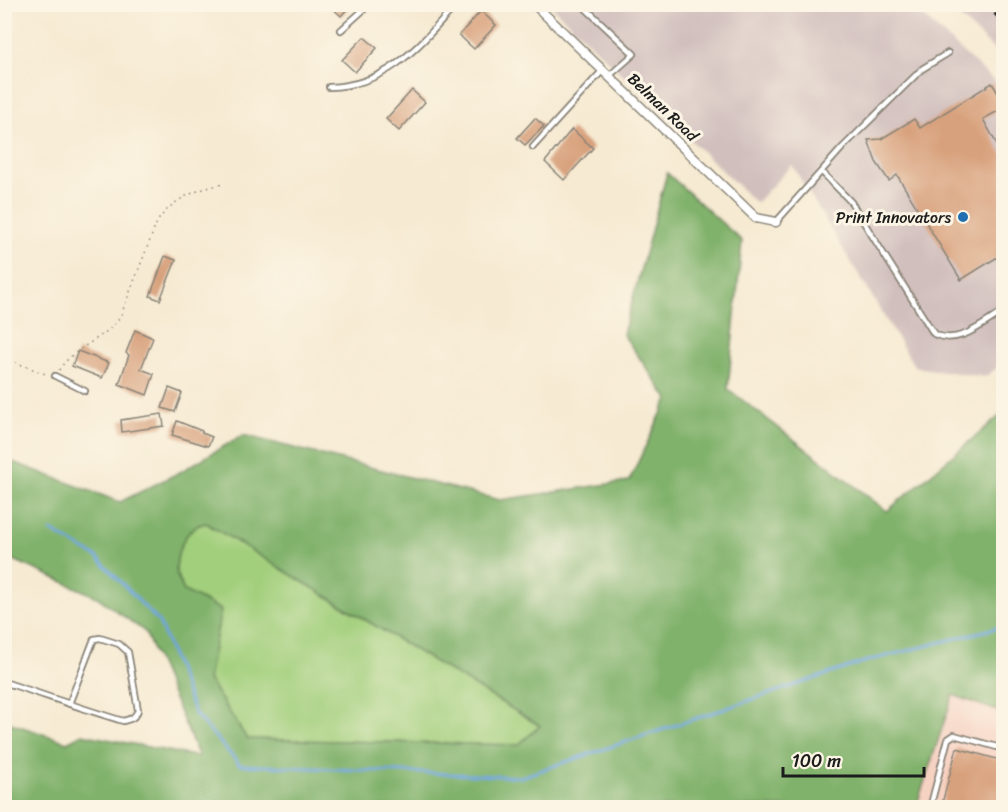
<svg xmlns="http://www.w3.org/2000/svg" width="1008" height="812" font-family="Sriracha,sans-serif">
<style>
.built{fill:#f6d2c3}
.industrial{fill:#d1bfbd}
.green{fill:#a2cf7c;stroke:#5f764c;stroke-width:1.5}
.forest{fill:#81b26c;stroke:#4e6744;stroke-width:1.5;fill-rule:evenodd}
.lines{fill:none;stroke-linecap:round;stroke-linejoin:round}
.stream{stroke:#6ea5dc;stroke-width:3}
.building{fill:#d8a17d}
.service-casing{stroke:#898377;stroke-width:8}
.minor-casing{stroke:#898377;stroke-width:11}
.path{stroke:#898377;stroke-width:1.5;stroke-dasharray:1.5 4.5;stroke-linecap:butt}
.service{stroke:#fff;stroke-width:4.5}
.minor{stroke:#fff;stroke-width:8}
.rail{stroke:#1c1c1c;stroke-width:3;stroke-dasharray:9 4.5;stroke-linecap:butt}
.poi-dot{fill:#1f6fb2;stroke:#fcf5e5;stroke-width:2}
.labels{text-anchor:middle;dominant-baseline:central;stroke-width:6;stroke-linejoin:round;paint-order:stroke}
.street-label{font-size:16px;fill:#1c1c1c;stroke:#fcf5e5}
.poi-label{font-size:16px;fill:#1c1c1c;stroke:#fcf5e5;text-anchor:end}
</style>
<rect width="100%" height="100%" fill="#fcf5e5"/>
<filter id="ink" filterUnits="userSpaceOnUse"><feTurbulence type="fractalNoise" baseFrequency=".0167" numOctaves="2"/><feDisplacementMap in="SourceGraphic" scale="12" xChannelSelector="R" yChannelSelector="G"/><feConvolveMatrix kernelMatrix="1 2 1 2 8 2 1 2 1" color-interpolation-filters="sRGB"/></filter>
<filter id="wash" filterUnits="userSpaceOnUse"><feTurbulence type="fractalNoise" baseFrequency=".008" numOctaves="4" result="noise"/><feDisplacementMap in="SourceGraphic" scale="24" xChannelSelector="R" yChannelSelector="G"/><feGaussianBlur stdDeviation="1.35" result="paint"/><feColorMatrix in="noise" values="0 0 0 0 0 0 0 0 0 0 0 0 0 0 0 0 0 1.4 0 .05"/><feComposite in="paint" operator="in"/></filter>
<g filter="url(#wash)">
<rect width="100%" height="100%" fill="#f6ead2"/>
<path class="built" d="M953 695 1003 713V807L916 808Z"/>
<path class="industrial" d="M550 5H911L1003 89V363L985 377 915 367 792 165 756 203Z
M947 5H1003V58Z"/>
<path class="green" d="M206 523 540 726 518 745 247 739 208 679 221 610 184 591C181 584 175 575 176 568 177 549 186 526 206 523Z"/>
<path class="forest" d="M667 173 742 241 728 389 887 511 1003 413V713L953 695 916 807H5V721L67 742 82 734 199 757 145 632 97 597 5 556V459L120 502 180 472 243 435 500 500 629 481 668 399 623 334ZM206 523 539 725 540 726 518 745 247 739 208 679 221 610 184 591C181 584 175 575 176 568 177 550 186 526 206 523Z"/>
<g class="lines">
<path class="stream" d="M51 531 97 557 159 622 195 714 240 765 521 777 867 661 1004 626"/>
</g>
<g id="blocks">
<path class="building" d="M328 4H352L341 16Z
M481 11 496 25 474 49 459 35Z
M364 37 377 48 355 72 342 60Z
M992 83 1004 103V108L983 119 1004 157V253L961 280 897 175 889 181 876 162 868 140 881 139 914 119 920 128Z
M412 90 425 102 399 131 386 119Z
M535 118 544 126 525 145 517 138Z
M572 129 593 148 564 180 545 162Z
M165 256 176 260 160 300 150 296Z
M135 330 153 338 141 369 154 374 147 395 119 384 129 355 126 353Z
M78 351 109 363 102 378 72 366Z
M169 388 182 393 175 412 162 408Z
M162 414 164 426 122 432 121 420Z
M177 421 202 431V433L212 437 208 446 172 435Z
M957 748 1004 761V807H941Z"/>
</g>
</g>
<g filter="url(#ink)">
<use href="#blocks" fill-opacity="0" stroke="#898377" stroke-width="1.5"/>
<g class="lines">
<g class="service-casing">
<path id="service" d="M581 4 634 54 609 76
M341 30 370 4
M329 87C388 86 420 45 457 4
M533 147 603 70
M822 172 851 202 934 334C959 346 982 324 1004 311
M776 222 843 147 922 69 948 53
M55 376 85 391
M4 682C44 695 83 709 123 721 131 719 135 718 138 710L128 652 119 644 100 638 94 639 69 704
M930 808 948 739 954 735 1004 749"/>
</g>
<g class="minor-casing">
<path id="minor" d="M534 4 756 218 776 222"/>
</g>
<path class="path" d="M4 358 48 375
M59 370C75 345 106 340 121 315L157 222C173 198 196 190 223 184"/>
<use href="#service" class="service"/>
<use href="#minor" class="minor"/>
<path class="rail" d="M985 4 1004 23
M1003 4 1004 5"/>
</g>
</g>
<circle class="poi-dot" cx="963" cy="217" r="6"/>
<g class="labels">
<g class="street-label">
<text transform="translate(663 107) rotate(44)">Belman Road</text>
</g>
<g class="poi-label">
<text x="951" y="217">Print Innovators</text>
</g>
</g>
<rect width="1008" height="812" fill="none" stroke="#fcf5e5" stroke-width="24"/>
<path d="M783 767v9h141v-9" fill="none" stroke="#1c1c1c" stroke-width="3"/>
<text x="792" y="767" font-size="18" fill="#1c1c1c" stroke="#fcf5e5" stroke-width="4.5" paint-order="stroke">100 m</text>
</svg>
